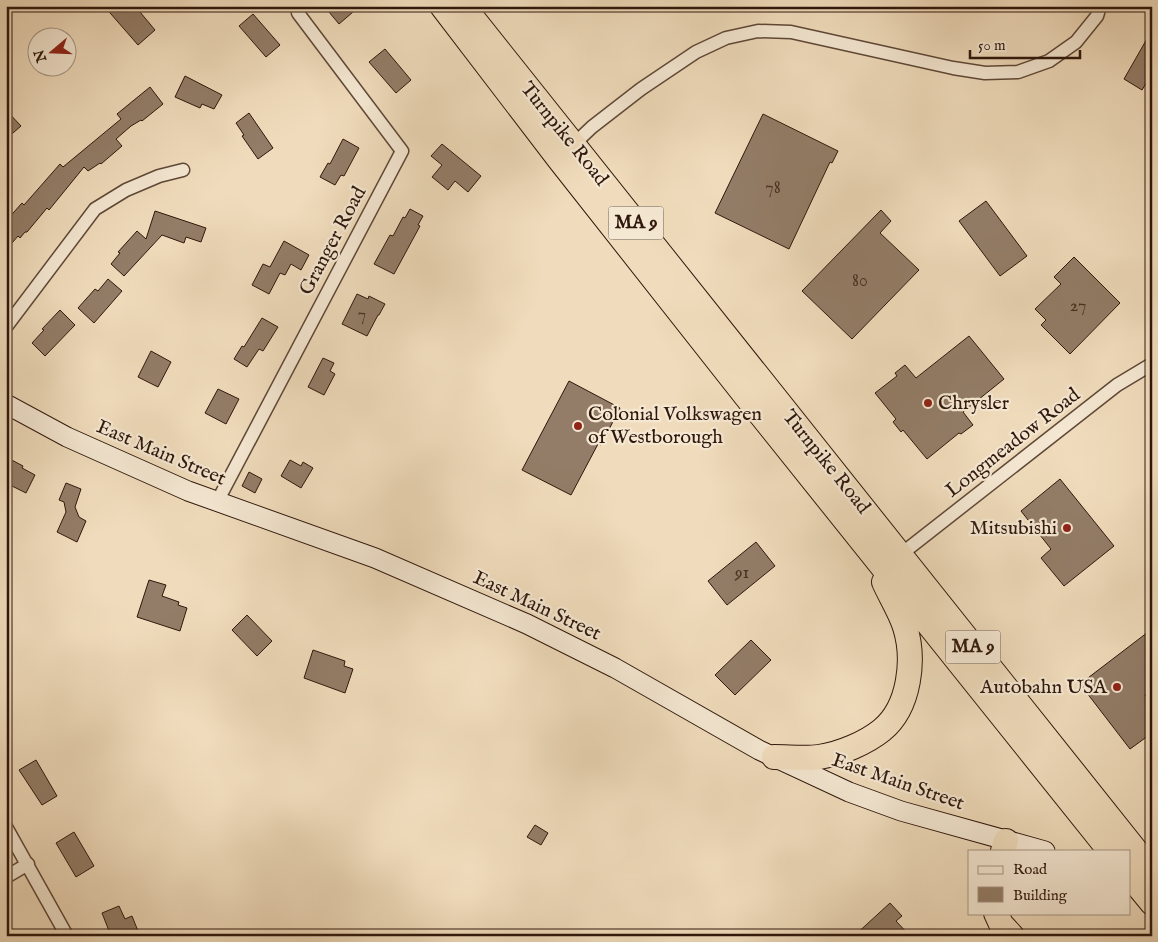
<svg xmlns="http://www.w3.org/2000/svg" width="1158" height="942" font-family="'IM FELL English',serif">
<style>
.building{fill:#937d68;stroke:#2f170c}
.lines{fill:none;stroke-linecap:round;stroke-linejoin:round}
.street-casing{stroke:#5f4838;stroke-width:15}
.secondary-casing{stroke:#2f170c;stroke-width:21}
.highway-casing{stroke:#2f170c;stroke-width:26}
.street{stroke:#f5e8d3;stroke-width:12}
.secondary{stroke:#f5e8d3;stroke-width:19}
.highway{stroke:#f0dcbc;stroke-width:24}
.poi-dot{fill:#8f2418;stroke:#f5e8d3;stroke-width:2}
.labels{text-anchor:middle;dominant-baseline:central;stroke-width:4.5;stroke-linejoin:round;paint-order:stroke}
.number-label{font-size:18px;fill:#483023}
.shield{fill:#f5e8d3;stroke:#6a5648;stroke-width:1}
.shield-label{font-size:19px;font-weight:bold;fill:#2f170c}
.street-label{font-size:20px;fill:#2f170c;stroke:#f5e8d3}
.poi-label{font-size:20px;fill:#2f170c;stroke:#f5e8d3;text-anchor:start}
</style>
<rect width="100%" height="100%" fill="#f0dcbc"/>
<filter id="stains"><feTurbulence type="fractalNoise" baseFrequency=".004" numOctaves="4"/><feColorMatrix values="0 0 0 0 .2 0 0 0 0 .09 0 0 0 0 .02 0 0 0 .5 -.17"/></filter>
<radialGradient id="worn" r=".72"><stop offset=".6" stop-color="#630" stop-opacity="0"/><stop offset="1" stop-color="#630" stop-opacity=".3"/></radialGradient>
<path class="building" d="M104 6H135L155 30 138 45Z
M324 6H360L339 24Z
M253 14 280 45 266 57 239 26Z
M1152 30V74L1142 90 1124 79Z
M385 49 411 80 396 93 369 62Z
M185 76 222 95 214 109 202 104 200 108 175 97Z
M150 87 163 104 142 121 141 120 131 126 116 139 122 146 101 164 100 163 88 171 84 167 49 210 47 208 27 232H25L20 238 18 236 6 250V221L22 203 24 205 60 164 63 167 121 119 117 114Z
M6 110 21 126 6 139Z
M249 113 273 148 258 159 242 136 244 135 236 123Z
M763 114 838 151 832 163 830 162 789 249 715 213Z
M343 139 359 148 344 176 341 175 335 185 320 177 328 163 330 164Z
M442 144 481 176 468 192 455 181 448 190 432 177 442 165 431 156Z
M986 201 1027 256 1000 276 959 221Z
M410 209 423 216 418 225 420 226 394 274 374 264 390 235 393 236 403 217 405 218Z
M881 210 891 221 880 233 919 270 852 339 802 291Z
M155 211 206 228 201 242 186 237 184 243 162 235 124 276 111 264 120 253 118 252 137 231 146 239Z
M284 241 309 255 301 270 291 264 285 275 280 273 269 294 252 285 263 264 270 267Z
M1074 257 1120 303 1070 354 1041 325 1046 320 1035 309 1061 284 1054 277Z
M108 279 122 291 94 323 78 308 95 289 98 291Z
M357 294 368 299 369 296 385 304 379 315H378L367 336 342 324Z
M60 310 75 325 45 356 32 343 44 330 42 329Z
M262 318 278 327 263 351 259 349 247 367 234 359 242 346 244 347Z
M969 336 1004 379 963 412 973 425 961 434 959 433 927 459 903 430 901 432 893 422 896 419 875 393 897 376 895 373 905 365 916 378Z
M151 351 171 362 158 387 138 377Z
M323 358 334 363 330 371 335 374 324 395 308 387Z
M569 381 620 408 601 445 598 444 571 495 522 470Z
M218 389 239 399 226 424 205 413Z
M6 457 23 466 22 468 35 475 26 493 6 483Z
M290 460 301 466 303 462 313 468 301 488 281 476Z
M249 472 262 479 255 493 242 486Z
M1060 479 1114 546 1064 586 1041 558 1051 549 1021 511Z
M66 483 81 489 75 507 79 517 86 521 77 542 57 532 66 512 64 502 59 500Z
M756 542 775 566 727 605 708 581Z
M149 580 166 585 162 596 179 602 178 605 187 608 180 631 137 617Z
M247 615 272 641 257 656 232 630Z
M1152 629V690L1145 695 1152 704V733L1130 749 1080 684Z
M751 640 771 660 735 695 715 675Z
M313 650 345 661 344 666 353 669 345 693 304 678Z
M36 760 57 796 42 805 19 770Z
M535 825 548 833 541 845 527 837Z
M74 832 94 866 76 877 56 843Z
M890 903 902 916 896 921 910 936H854Z
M119 906 125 919 132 916 140 936H111L102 913Z"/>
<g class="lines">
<g class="street-casing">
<path id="street" d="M573 145 592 127 641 89 696 52 726 38 758 31 791 32 953 68 985 73 1018 72 1049 61 1076 42 1097 16 1100 6
M6 327 95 209 126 190 159 176 183 170
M217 502 402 151 298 13
M900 555 1117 385 1152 364
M6 827 67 936
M6 877 28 864"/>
</g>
<g class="secondary-casing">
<path id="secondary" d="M6 404 67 437 188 491 375 558 527 624 615 668 759 750 849 792 901 811 1045 851"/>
</g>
<g class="highway-casing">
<path id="highway" d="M442 6 559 159 745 395 1110 851
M463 6 1152 871
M774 757C789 757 805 759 819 757 840 754 866 743 882 730 910 707 915 659 905 627 900 611 890 596 884 582
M1003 851 1006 841
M1129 875 1152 903
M996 913 1001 924 1012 936"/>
</g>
<use href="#street" class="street"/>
<use href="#secondary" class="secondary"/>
<use href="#highway" class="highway"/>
</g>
<g class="poi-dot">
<circle cx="928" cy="403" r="5"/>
<circle cx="578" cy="426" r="5"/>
<circle cx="1067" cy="528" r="5"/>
<circle cx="1117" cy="687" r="5"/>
</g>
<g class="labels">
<g class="number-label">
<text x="773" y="188">78</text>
<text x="860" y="281">80</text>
<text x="1078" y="306">27</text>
<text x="362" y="315">7</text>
<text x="742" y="573">91</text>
</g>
<g class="shield">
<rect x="608.5" y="206.5" width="55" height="33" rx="4"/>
<rect x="945.5" y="630.5" width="55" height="33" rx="4"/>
</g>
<g class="shield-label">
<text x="636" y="223">MA 9</text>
<text x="973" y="647">MA 9</text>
</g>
<g class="street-label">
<text transform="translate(564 134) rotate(51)">Turnpike Road</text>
<text transform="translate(333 241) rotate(-62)">Granger Road</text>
<text transform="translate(1013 443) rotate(-38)">Longmeadow Road</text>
<text transform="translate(161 453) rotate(23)">East Main Street</text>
<text transform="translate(826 462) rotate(51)">Turnpike Road</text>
<text transform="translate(537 606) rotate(25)">East Main Street</text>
<text transform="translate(898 782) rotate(19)">East Main Street</text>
</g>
<g class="poi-label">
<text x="938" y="403">Chrysler</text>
<text x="588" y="414">Colonial Volkswagen<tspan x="588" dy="23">of Westborough</tspan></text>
<text x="1057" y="528" text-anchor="end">Mitsubishi</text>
<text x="1107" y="687" text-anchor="end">Autobahn USA</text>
</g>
</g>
<rect width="1158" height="942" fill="none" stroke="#f0dcbc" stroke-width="25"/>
<rect x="8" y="8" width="1143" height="927" fill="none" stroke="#2f170c" stroke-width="2.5"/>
<rect x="12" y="12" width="1133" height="917" fill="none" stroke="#2f170c"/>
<rect x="968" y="850" width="162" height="65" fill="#f5e8d3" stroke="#a69483"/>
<rect x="978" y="866" width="25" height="8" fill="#f5e8d3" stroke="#a69483"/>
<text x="1013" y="874" font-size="15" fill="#2f170c">Road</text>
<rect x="978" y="887" width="25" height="15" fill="#937d68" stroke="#a69483"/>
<text x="1013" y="900" font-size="15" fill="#2f170c">Building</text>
<g transform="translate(52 52) rotate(251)"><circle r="24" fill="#f5e8d3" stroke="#a69483"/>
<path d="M0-4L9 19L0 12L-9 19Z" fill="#8f2418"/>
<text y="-8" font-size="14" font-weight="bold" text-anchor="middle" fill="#2f170c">N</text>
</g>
<path d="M970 50v8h110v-8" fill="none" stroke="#2f170c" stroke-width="2.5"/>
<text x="978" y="50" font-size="15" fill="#2f170c" stroke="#f5e8d3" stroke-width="4" paint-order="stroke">50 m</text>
<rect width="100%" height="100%" filter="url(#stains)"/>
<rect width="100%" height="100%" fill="url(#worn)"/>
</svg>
